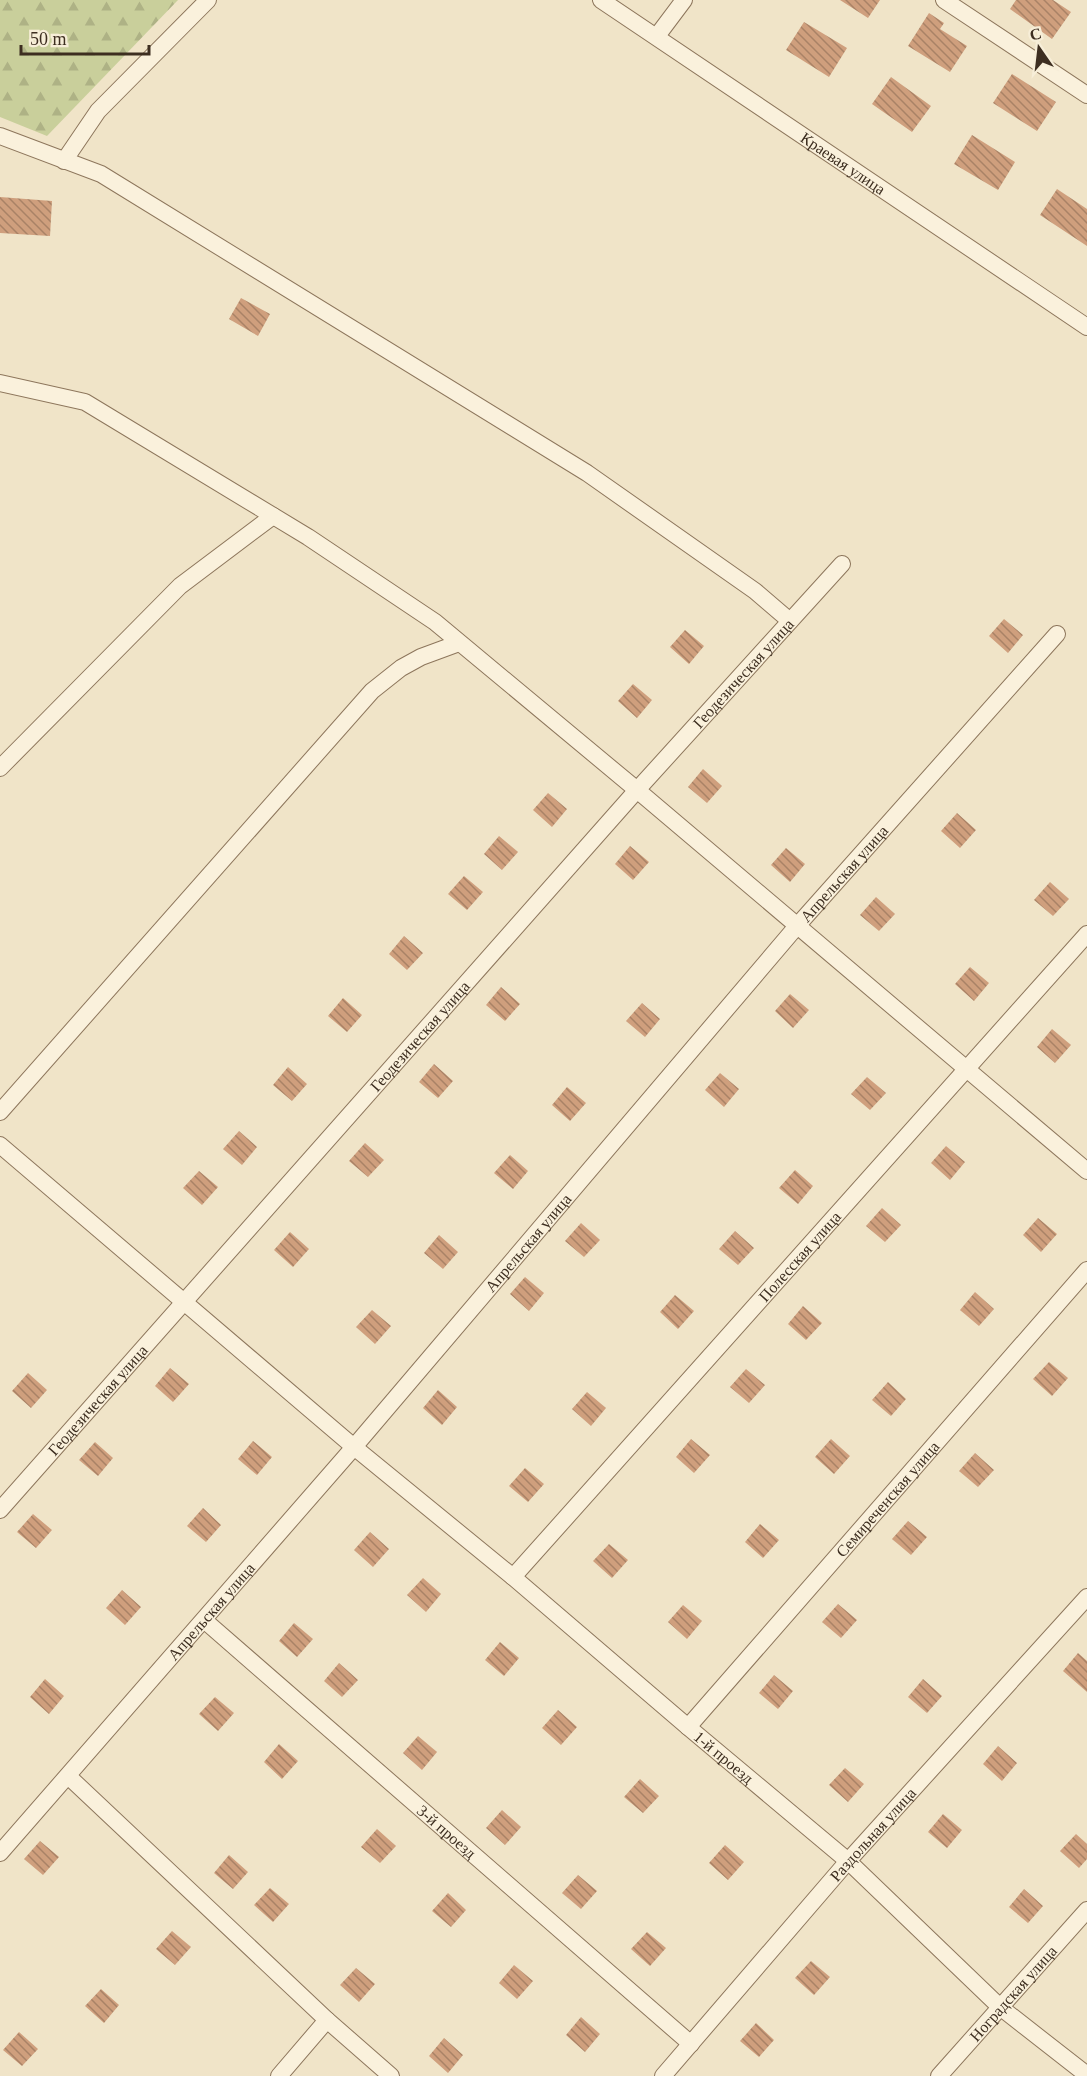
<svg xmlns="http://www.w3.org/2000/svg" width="1087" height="2076" font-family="Georgia,serif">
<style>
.forest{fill:url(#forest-firs)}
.building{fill:url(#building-back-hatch)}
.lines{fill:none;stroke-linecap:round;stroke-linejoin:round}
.minor-casing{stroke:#8d765c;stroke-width:18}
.minor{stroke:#faf1dc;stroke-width:16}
.labels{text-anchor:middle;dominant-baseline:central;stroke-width:6;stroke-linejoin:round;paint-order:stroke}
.street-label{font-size:16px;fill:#3d2e20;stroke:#f7eed8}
</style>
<defs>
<pattern id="forest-firs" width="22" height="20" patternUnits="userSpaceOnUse" patternTransform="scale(1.5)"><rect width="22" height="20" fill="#c9cf9b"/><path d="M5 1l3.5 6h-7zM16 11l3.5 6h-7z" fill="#aeb285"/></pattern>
<pattern id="building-back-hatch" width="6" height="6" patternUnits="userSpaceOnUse" patternTransform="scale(1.5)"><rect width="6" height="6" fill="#cf9f7d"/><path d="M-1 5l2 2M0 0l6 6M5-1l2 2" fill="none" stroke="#a98266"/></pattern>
</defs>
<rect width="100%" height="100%" fill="#f0e4c8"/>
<path class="forest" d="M0 0H178L47 136 0 117Z"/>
<path class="building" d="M840 0H880L868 18Z
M1016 0H1053L1071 12 1052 39 1010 9Z
M929 13 944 23 940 29 967 46 950 72 908 46Z
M804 22 847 48 829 77 786 50Z
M1012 74 1056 102 1037 131 993 103Z
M891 77 931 106 912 132 872 104Z
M972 135 1015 162 998 190 954 164Z
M1057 189 1087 209V246L1040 215Z
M0 197 52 201 50 236 0 233Z
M241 298 270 314 258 336 229 319Z
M1004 619 1023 635 1008 653 989 636Z
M685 630 704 646 689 664 670 647Z
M633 684 652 700 637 718 618 701Z
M703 769 722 786 707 803 688 787Z
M548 793 567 809 552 827 533 810Z
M957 813 976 830 960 848 941 831Z
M499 836 518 852 502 870 484 854Z
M630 846 649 862 633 880 615 864Z
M786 848 805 864 790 882 771 865Z
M464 876 483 892 467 910 448 894Z
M1050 882 1069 899 1053 916 1034 900Z
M876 897 895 914 879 931 860 915Z
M404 936 423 953 407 970 389 954Z
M970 967 989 983 974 1001 955 984Z
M501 987 520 1004 505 1021 486 1005Z
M790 994 809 1010 793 1028 775 1011Z
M343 998 362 1015 347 1032 328 1016Z
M642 1003 660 1019 645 1037 626 1021Z
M1052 1029 1071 1045 1055 1063 1037 1047Z
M434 1064 453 1081 438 1098 419 1082Z
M288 1067 307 1084 292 1101 273 1085Z
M720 1073 739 1089 724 1107 705 1090Z
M867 1077 886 1093 870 1110 851 1094Z
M567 1087 586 1103 570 1121 552 1105Z
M239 1131 257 1147 242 1165 223 1149Z
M365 1143 384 1160 368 1177 349 1161Z
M946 1146 965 1162 950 1180 931 1163Z
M510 1155 528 1171 513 1189 494 1173Z
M795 1170 813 1186 798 1204 779 1188Z
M199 1171 218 1187 202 1205 183 1188Z
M882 1208 901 1225 885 1242 866 1226Z
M1038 1218 1057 1234 1041 1252 1023 1235Z
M581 1223 600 1240 584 1257 565 1241Z
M735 1231 754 1248 738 1265 719 1249Z
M290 1232 309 1249 293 1267 274 1250Z
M439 1235 458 1252 443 1269 424 1253Z
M525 1277 544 1293 529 1311 510 1294Z
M975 1292 994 1309 979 1326 960 1310Z
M675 1295 694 1311 678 1329 660 1312Z
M803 1306 822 1323 806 1340 788 1324Z
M372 1310 391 1326 375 1344 356 1327Z
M1049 1362 1068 1378 1052 1396 1033 1379Z
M170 1368 189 1384 173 1402 155 1386Z
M746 1369 765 1385 749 1403 730 1387Z
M28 1373 47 1390 31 1408 12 1391Z
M888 1382 906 1399 891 1416 872 1400Z
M438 1390 457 1407 442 1425 423 1408Z
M587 1392 606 1408 591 1426 572 1409Z
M691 1439 710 1455 694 1473 676 1457Z
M831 1439 850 1456 834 1474 815 1457Z
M253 1441 272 1457 257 1475 238 1459Z
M95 1442 113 1458 98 1476 79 1460Z
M975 1453 994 1470 978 1487 959 1471Z
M525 1468 544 1484 528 1502 509 1486Z
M203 1508 221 1525 206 1542 187 1526Z
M33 1514 52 1530 36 1548 17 1532Z
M908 1521 927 1537 911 1555 892 1539Z
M760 1524 779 1540 763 1558 745 1542Z
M370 1532 389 1549 373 1567 354 1550Z
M609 1544 628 1560 612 1578 593 1561Z
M423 1578 441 1594 426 1612 407 1595Z
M122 1590 141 1607 125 1625 106 1608Z
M838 1604 857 1620 841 1638 822 1622Z
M683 1605 702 1621 687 1639 668 1622Z
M294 1623 313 1639 297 1657 279 1641Z
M500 1642 519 1658 504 1676 485 1660Z
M1078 1653 1087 1661V1692L1063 1671Z
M339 1663 358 1680 342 1697 324 1681Z
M774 1675 793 1691 778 1709 759 1693Z
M45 1679 64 1696 49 1714 30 1697Z
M923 1679 942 1696 927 1713 908 1697Z
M215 1697 234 1713 218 1731 199 1714Z
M558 1710 577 1727 561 1745 542 1728Z
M418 1736 437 1752 422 1770 403 1753Z
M279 1744 298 1761 282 1779 264 1762Z
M998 1746 1017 1763 1002 1781 983 1764Z
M845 1768 864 1784 848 1802 829 1785Z
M640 1779 659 1796 643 1813 624 1797Z
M502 1810 521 1827 505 1845 486 1828Z
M943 1814 962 1830 947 1848 928 1832Z
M377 1829 396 1846 380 1863 361 1847Z
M1076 1834 1087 1844V1859L1079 1868 1060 1851Z
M40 1841 59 1857 43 1875 24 1859Z
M725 1845 744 1862 728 1880 709 1863Z
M229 1855 248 1872 233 1889 214 1873Z
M578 1875 597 1891 581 1909 562 1893Z
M270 1888 289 1904 273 1922 254 1905Z
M1024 1889 1043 1906 1028 1923 1009 1907Z
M448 1893 466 1910 451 1927 432 1911Z
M172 1931 191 1947 175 1965 156 1949Z
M647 1932 666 1948 650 1966 631 1949Z
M811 1961 830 1977 814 1995 795 1978Z
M514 1965 533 1981 517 1999 499 1983Z
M356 1968 375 1984 359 2002 340 1985Z
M101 1989 119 2005 104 2023 85 2006Z
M581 2017 600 2034 585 2052 566 2035Z
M756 2023 774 2040 759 2057 740 2041Z
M19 2032 38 2049 22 2066 3 2050Z
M444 2038 463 2055 448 2073 429 2056Z"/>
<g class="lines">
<g class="minor-casing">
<g id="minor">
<path id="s1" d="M601 0 1087 327"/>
<path d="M944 0 1087 95"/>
<path d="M657 36 684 0"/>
<path d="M0 136 101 174 587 473 755 591 790 621"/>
<path d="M64 161 98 111 208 0"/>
<path d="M0 383 85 402 308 537 435 622 637 790 1087 1171"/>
<path d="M0 768 180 586 273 516"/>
<path d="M0 1112 372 691 401 668 421 657 459 643"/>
<path id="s2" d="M0 1145 354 1447 513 1577 688 1727 848 1861 1000 2007 1087 2075"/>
<path id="s3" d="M0 1510 637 790 842 564"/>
<path id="s4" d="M513 1577 1087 934"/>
<path id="s5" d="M204 1620 691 2044"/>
<path id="s6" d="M688 1727 1087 1270"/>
<path d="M68 1776 327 2020 391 2076"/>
<path id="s7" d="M0 1853 354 1447 797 926 1057 634"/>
<path d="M279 2076 327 2020"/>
<path id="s8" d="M663 2076 848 1861 1087 1597"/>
<path id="s9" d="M939 2076 1087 1910"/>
</g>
</g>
<use href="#minor" class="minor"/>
</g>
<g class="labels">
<g class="street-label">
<text stroke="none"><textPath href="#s1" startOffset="292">Краевая улица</textPath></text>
<text stroke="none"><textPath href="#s3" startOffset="1119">Геодезическая улица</textPath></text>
<text stroke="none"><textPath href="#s7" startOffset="1293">Апрельская улица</textPath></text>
<text stroke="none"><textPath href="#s3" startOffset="633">Геодезическая улица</textPath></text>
<text stroke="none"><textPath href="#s7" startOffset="807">Апрельская улица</textPath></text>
<text stroke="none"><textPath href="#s4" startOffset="430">Полесская улица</textPath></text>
<text stroke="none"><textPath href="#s3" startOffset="147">Геодезическая улица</textPath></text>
<text stroke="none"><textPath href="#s6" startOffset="303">Семиреченская улица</textPath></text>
<text stroke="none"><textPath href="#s7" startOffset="321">Апрельская улица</textPath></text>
<text stroke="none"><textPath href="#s2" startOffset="948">1-й проезд</textPath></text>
<text stroke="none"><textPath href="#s5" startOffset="322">3-й проезд</textPath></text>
<text stroke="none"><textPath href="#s8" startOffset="320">Раздольная улица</textPath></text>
<text stroke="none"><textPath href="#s9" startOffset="111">Ноградская улица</textPath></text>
</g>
</g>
<g transform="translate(1039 48) rotate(346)" stroke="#f7eed8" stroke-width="4.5" paint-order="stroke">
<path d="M0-4.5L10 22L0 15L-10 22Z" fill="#3d2e20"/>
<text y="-9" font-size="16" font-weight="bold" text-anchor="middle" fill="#3d2e20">С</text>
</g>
<path d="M21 45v9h128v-9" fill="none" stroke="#3d2e20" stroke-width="3"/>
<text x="30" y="45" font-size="18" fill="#3d2e20" stroke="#f7eed8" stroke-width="4.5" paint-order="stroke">50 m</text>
</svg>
